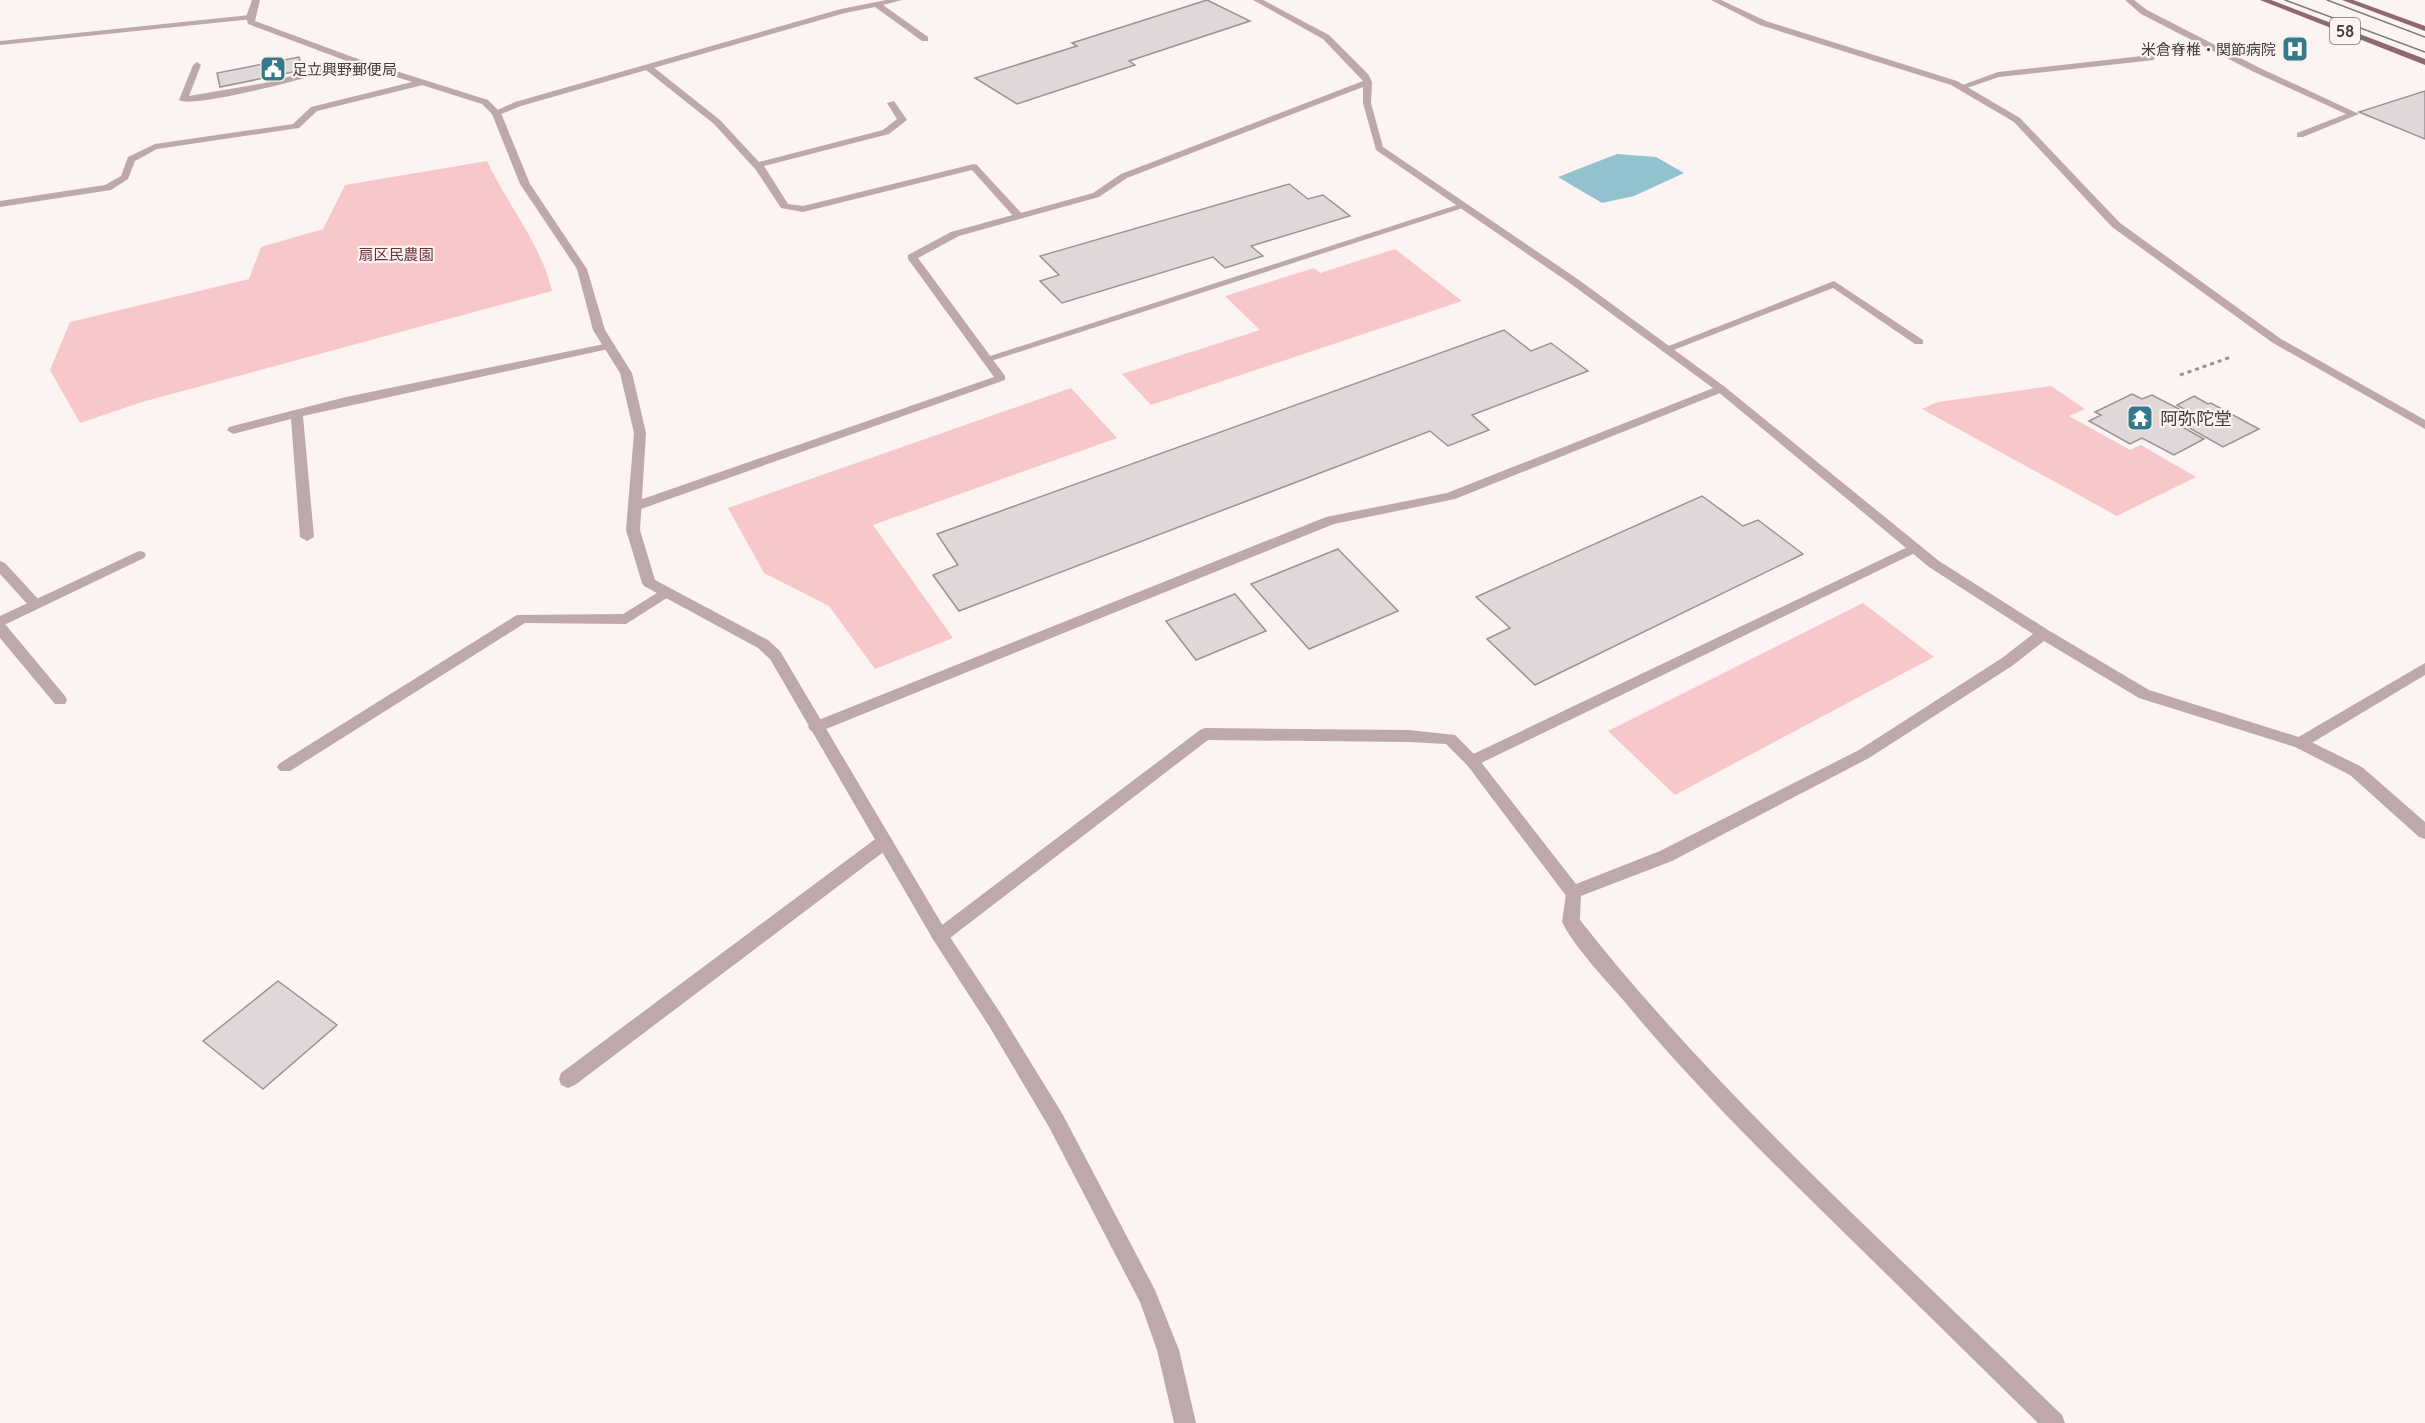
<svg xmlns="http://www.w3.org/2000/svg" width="2425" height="1423" font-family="Quicksand,'Noto Sans JP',sans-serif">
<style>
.green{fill:#f7c7ca}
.water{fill:#90c3ce}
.building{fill:#e1d7d8;stroke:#9b9292;stroke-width:1.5}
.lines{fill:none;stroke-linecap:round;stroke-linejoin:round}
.path{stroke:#999292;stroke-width:3;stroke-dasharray:4 4;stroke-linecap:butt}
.service{fill:#bea9aa;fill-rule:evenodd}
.minor{fill:#bea9aa;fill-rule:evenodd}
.tertiary{fill:#bea9aa;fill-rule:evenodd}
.primary{fill:#8e6a6c;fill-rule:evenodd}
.tram{stroke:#807a7a;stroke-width:1.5}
.labels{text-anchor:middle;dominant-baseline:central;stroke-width:4.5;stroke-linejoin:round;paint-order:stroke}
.far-poi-label{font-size:15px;fill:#403c3c;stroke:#fcf3f3;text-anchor:end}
.far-park-label{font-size:15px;fill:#6d3138;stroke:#fcf3f3}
.shield{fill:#fcf3f3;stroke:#787373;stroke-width:1.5}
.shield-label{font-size:16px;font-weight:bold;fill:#403c3c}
.poi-label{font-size:18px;fill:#403c3c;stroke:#fcf3f3;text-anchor:start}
</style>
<rect width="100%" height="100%" fill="#fcf3f3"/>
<path class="green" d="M487 161C507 204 541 244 552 291L142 402 80 423 50 370 70 322 249 279 261 247 323 229 345 185Z
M1395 249 1462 301 1151 405 1122 374 1260 330 1225 296 1314 268 1320 273Z
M2051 386 2085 409 2069 416 2130 450 2141 445 2196 477 2117 516 1922 409 1938 402Z
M1071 388 1117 438 873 525 953 638 875 669 829 606 764 573 728 508Z
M1863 603 1934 657 1675 795 1608 731Z"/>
<path class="water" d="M1617 154 1656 157 1684 173 1634 196 1602 203 1558 177Z"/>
<path class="building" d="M1207 0 1250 21 1129 61 1135 65 1017 104 975 78 1077 46 1072 43Z
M299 57 303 70 220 87 217 73Z
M2425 91V139L2359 112Z
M1289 184 1308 199 1323 195 1350 216 1251 246 1263 256 1225 268 1213 257 1062 303 1040 281 1059 275 1040 256Z
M1504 330 1531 351 1551 343 1588 371 1472 415 1489 430 1448 446 1430 431 959 611 933 575 958 565 937 534Z
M2132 394 2142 399 2152 395 2183 411 2168 419 2204 439 2174 455 2142 438 2130 444 2089 421 2101 415 2095 412Z
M2194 396 2208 404 2211 403 2259 429 2223 447 2177 421 2192 414 2177 405Z
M1702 496 1743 526 1758 520 1803 554 1535 685 1487 639 1510 628 1476 597Z
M1338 549 1398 611 1309 649 1251 584Z
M1235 594 1266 631 1196 660 1166 621Z
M278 981 337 1025 263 1089 203 1041Z"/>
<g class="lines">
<path class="path" d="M2180 375 2231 357"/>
<path class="service" d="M2125 0H2134L2147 10 2260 68 2359 114 2303 137H2297V133L2346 114 2254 72 2141 14Z
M2151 55 2155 58 2154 60 1999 77 1961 90 1957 87 1998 72Z
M355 58 358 59V63C334 71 193 110 179 100L193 65 197 62 201 65 189 96 270 82Z
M646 66H652L720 120 759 162 883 130 897 119 887 103 894 101 907 120 889 134 764 166 788 204 803 206 974 164 977 165 1024 216 1015 218 972 170 803 212 781 208 756 170 714 124 646 70Z
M1460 204 1469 206 991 361 987 362 981 359Z
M1834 281 1923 340V344H1915L1833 288 1671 351H1663L1661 349Z
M609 343 615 346 613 348 303 416 314 537 307 541 300 537 291 419 233 434 227 430 229 427 346 397Z
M1721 385 1725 387V391L1455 499 1334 524 821 731H811L808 727 811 723 1326 517 1447 493Z
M1914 544 1919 545 1921 548 1919 551 1477 765H1467L1464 761 1467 757Z
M0 561 5 563 40 601 42 604 40 607H30L0 574Z
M665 588 672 593 670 596 626 624 525 623 290 771H280L277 767 280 763 517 615 623 614Z
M0 623 5 624 65 696 67 700 65 704H55L0 638Z
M2425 663V675L2305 747H2295L2292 743 2295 739Z
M884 835 890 837 892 842 890 847 575 1085 568 1088 561 1085 559 1079 561 1073 878 837Z
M1573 885 1579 887 1581 892 1580 920C1672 1037 1778 1142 1885 1245L1888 1252 1885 1259 1878 1262 1871 1259C1786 1176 1700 1093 1624 1001 1605 979 1575 948 1562 922L1567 887Z"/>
<path class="minor" d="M886 0H902L883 5 928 37V41H922L875 7 845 13 521 106 496 116 491 113 515 102 841 9Z
M1253 0H1263L1329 35 1368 74 1372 82 1371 103 1383 147 1579 280 1725 387 1939 561 2048 630 2149 690 2305 739 2362 767 2425 822V839L2419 837 2350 775 2295 747 2139 698 2044 641 2012 666 1869 758 1672 861 1573 899 1567 897 1467 765 1446 744 1409 742 1208 740 946 941 940 943 934 941 931 936 934 931 1200 730 1205 728 1409 730 1455 735 1477 757 1576 884 1660 851 1859 750 2002 658 2033 634 1929 567 1717 391 1571 284 1376 150 1363 103V87L1127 178 1099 197 959 236 918 258 1005 376V380L641 509H631L630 506 631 503 994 377 908 259V255L951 232 1093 193 1121 174 1363 81 1323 39Z
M1711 0H1721L1766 21 1957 81 2020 118 2120 223 2281 339 2425 420V429L2273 343 2112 227 2014 122 1951 85 1760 25Z
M250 15 254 17 253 19 0 45V41Z
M420 80 423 81V85L317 111 299 128 157 149 135 161 128 179 111 190 0 207V201L105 185 121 176 128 157 155 144 293 124 311 107Z
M139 551 144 552 146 555 144 558 0 627V616Z
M1878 1242 1885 1245 2062 1415 2065 1423H2038L1871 1259 1868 1252 1871 1245Z"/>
<path class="tertiary" d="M252 0H260L255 21 358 59 488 100 501 113 530 184 587 269 605 330 632 373 646 433 640 530 655 580 768 640 780 651 946 931 1001 1014 1063 1115 1155 1290 1179 1350 1196 1423H1174L1157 1350 1140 1302 1049 1127 989 1026 934 941 770 659 758 648 644 586 642 583 626 530 634 433 620 373 593 330 577 269 520 184 492 114 482 104 352 63 248 24 246 17Z"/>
<path class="primary" d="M2260 0H2271L2425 59V65Z
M2342 0H2353L2425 26V31Z"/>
<path class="tram" d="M2285 0 2425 52
M2327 0 2425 37"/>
</g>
<defs>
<g id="hospital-square" transform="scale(1.35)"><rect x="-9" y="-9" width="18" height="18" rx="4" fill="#357a88" stroke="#fcf3f3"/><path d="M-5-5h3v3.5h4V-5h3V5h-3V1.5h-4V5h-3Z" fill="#fff"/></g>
<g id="civic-square" transform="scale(1.35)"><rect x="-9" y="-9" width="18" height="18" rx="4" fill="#357a88" stroke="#fcf3f3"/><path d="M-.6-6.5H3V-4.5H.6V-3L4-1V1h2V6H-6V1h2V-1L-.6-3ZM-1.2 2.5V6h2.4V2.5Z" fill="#fff"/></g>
<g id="temple-square" transform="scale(1.35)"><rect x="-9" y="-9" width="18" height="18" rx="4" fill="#357a88" stroke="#fcf3f3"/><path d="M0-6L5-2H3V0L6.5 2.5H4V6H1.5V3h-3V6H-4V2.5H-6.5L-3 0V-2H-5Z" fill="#fff"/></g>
</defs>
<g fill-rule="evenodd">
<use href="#hospital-square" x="2295" y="49"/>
<use href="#civic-square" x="273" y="69"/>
<use href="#temple-square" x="2140" y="418"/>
</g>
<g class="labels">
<g class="far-poi-label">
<text x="2276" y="49">米倉脊椎・関節病院</text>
<text x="292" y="69" text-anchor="start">足立興野郵便局</text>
</g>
<g class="far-park-label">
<text x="396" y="254">扇区民農園</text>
</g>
<rect class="shield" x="2330" y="18" width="30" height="26" rx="4.5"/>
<g class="shield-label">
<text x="2345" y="31">58</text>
</g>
<g class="poi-label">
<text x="2160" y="418">阿弥陀堂</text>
</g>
</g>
</svg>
